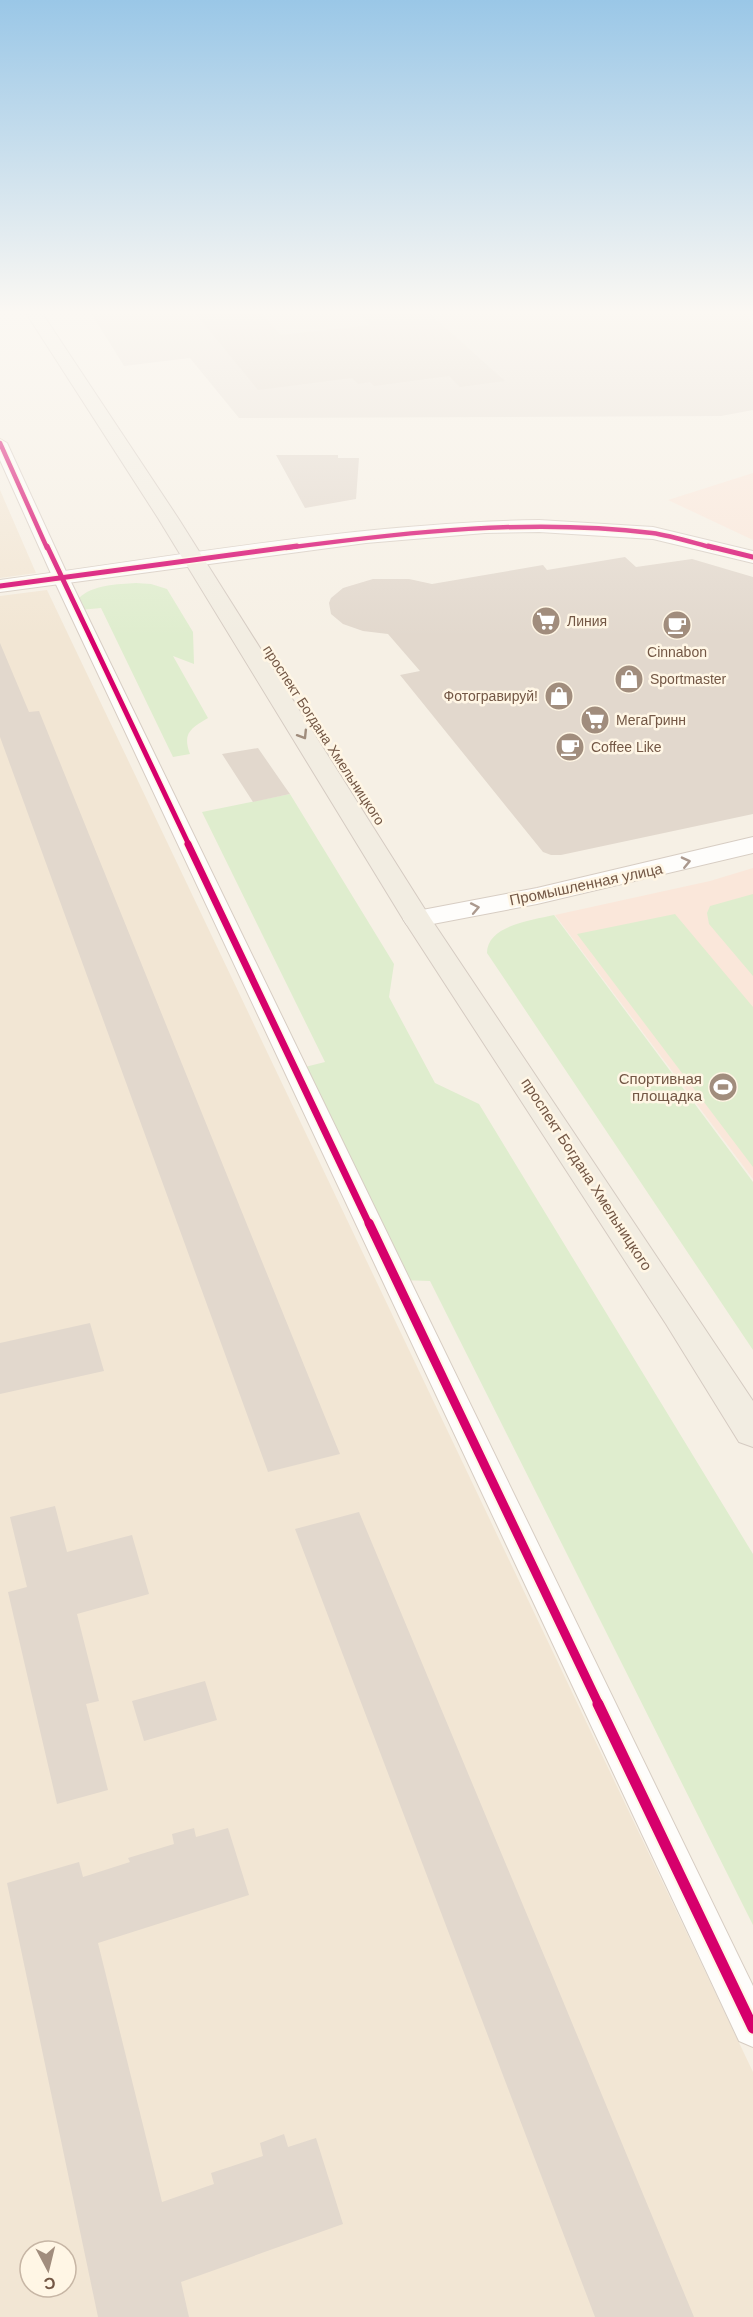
<svg xmlns="http://www.w3.org/2000/svg" width="753" height="2317" font-family="Arial,sans-serif">
<style>
.residential{fill:#f2e6d4;fill-rule:evenodd}
.commercial{fill:#fae7da}
.industrial{fill:#e8e0d6}
.green{fill:#dfedce}
.building{fill:#e2d8cd}
.lines{fill:none;stroke-linecap:round;stroke-linejoin:round}
.minor-casing{stroke:#d7cdc3;stroke-width:2}
.tertiary-casing{stroke:#d7cdc3;stroke-width:2}
.primary-casing{stroke:#d5cbc2;stroke-width:2}
.minor{fill:#fefdfb;fill-rule:evenodd}
.tertiary{fill:#fefdfb;fill-rule:evenodd}
.primary{fill:#f2ede2;fill-rule:evenodd}
.cycleway-far4-casing{stroke:#fff6e5;stroke-width:7}
.cycleway-far3-casing{stroke:#fff6e5;stroke-width:8}
.cycleway-far2-casing{stroke:#fff6e5;stroke-width:10}
.cycleway-far1-casing{stroke:#fff6e5;stroke-width:13}
.cycleway-casing{stroke:#fff6e5;stroke-width:15}
.cycleway-far4{stroke:#d6006c;stroke-width:4.5}
.cycleway-far3{stroke:#d6006c;stroke-width:5}
.cycleway-far2{stroke:#d6006c;stroke-width:7}
.cycleway-far1{stroke:#d6006c;stroke-width:9}
.cycleway{stroke:#d6006c;stroke-width:11}
.oneway{stroke:#9f8c7c}
.oneway2{stroke:#ab998e}
.labels{text-anchor:middle;dominant-baseline:central;stroke-width:5;stroke-linejoin:round;paint-order:stroke}
.far-poi-label{font-size:14px;fill:#735745;stroke:#fff6e5;text-anchor:start}
.far-street-label{font-size:14px;fill:#735745;stroke:#fff6e5}
.street-label{font-size:15px;fill:#735745;stroke:#fff6e5}
.poi-label{font-size:15px;fill:#735745;stroke:#fff6e5;text-anchor:end}
</style>
<rect width="100%" height="100%" fill="#f6f0e5"/>
<path class="residential" d="M0 490 36 573 0 578Z
M47 590 753 2072V2317H0V596ZM30 2251H66V2287H30Z"/>
<path class="commercial" d="M753 473V540L668 500Z
M753 868V1179L555 915 710 881Z"/>
<path class="industrial" d="M91 313H747L753 325V410L721 416 239 418 190 358 124 366Z"/>
<path class="green" d="M136 583 151 584 167 589 193 632 194 664 173 656 208 718C191 728 182 733 190 754L173 757 101 608 80 610 79 598C92 585 118 584 136 583Z
M290 794 394 964 389 997 435 1083 479 1104 753 1554V1925L430 1281 401 1280 301 1068 325 1062 202 812Z
M753 894V976L709 924 707 913 710 906Z
M675 914 753 1007V1167L577 934Z
M554 915 753 1182V1350L487 953C487 925 533 920 554 915Z"/>
<path class="building" d="M195 313H261L281 335 370 325 357 313H429L505 381 460 387 449 376 374 386 370 382 358 384 352 378 258 390Z
M276 455H338V458H359L356 499 305 508Z
M625 557 636 567 692 559 753 577V814L561 855H551L543 852 400 675 420 671 388 634 363 631 343 624 331 614 329 603 331 598 343 588 373 579H409L432 584 543 565 547 570Z
M0 643 29 712 39 711 340 1454 268 1472 0 737Z
M258 748 285 787 290 794 253 802 222 754Z
M90 1323 104 1371 0 1394V1343Z
M55 1506 67 1552 132 1535 149 1594 77 1614 99 1701 86 1704 108 1790 57 1804 8 1592 27 1587 10 1517Z
M359 1512 553 1977 694 2317H595L295 1529Z
M205 1681 217 1720 144 1741 132 1701Z
M194 1828 196 1837 228 1828 249 1895 98 1943 162 2202 214 2184 211 2173 263 2156 260 2143 284 2134 288 2147 316 2138 343 2224 181 2282 189 2317H98L7 1883 79 1862 83 1877 130 1862 128 1858 174 1844 172 1834Z"/>
<g class="lines">
<g class="minor-casing">
<path id="minor" d="M0 439 7 443 69 578 753 1986V2047L739 2041 53 578 0 460Z"/>
</g>
<g class="tertiary-casing">
<path id="tertiary" d="M539 520 653 527 753 551V563L653 539 539 532 485 533 366 543 0 592V580C179 556 359 523 539 520Z
M753 837V853L537 904 417 927 407 925 403 919 407 913 417 911 537 888Z"/>
</g>
<g class="primary-casing">
<path id="primary" d="M26 313H42L178 518 431 919 753 1401V1447L739 1442 666 1324 403 919 158 518Z"/>
</g>
<use href="#minor" class="minor"/>
<use href="#tertiary" class="tertiary"/>
<use href="#primary" class="primary"/>
<g class="cycleway-far4-casing">
<path id="cycleway-far4" d="M0 443 47 548
M286 548C407 532 530 518 652 533 673 536 694 543 714 548"/>
</g>
<g class="cycleway-far3-casing">
<path id="cycleway-far3" d="M47 546 189 845
M708 546 753 557
M0 586 297 546"/>
</g>
<g class="cycleway-far2-casing">
<path id="cycleway-far2" d="M188 844 369 1224"/>
</g>
<g class="cycleway-far1-casing">
<path id="cycleway-far1" d="M369 1223 599 1705"/>
</g>
<g class="cycleway-casing">
<path id="cycleway" d="M598 1704 753 2028"/>
</g>
<use href="#cycleway-far4" class="cycleway-far4"/>
<use href="#cycleway-far3" class="cycleway-far3"/>
<use href="#cycleway-far2" class="cycleway-far2"/>
<use href="#cycleway-far1" class="cycleway-far1"/>
<use href="#cycleway" class="cycleway"/>
</g>
<defs><path id="oneway-chevron" d="M-2-3.5L2.5 0L-2 3.5" fill="none" stroke-width="1.6" stroke-linecap="round" stroke-linejoin="round" transform="scale(1.5)"/></defs>
<use class="oneway" href="#oneway-chevron" transform="translate(303 735) rotate(58)"/>
<g class="oneway2">
<use href="#oneway-chevron" transform="translate(686 862) rotate(-13)"/>
<use href="#oneway-chevron" transform="translate(475 908) rotate(-11)"/>
</g>
<linearGradient id="sky" x2="0" y2="1"><stop stop-color="#9ac7e7"/><stop offset="0.49" stop-color="#fbf8f3"/><stop offset="1" stop-color="#fbf8f3" stop-opacity="0"/></linearGradient>
<rect width="753" height="637" fill="url(#sky)"/>
<defs>
<g id="supermarket-disc" transform="scale(1.5)"><circle r="9.5" fill="#a18d7d" stroke="#fff6e5"/><path d="M-6-5.5h2.5l.6 2H6L4.5 2H-2.5L-4.4-4H-6ZM-1.5 3.2a1.3 1.3 0 1 0 .1 0ZM3 3.2a1.3 1.3 0 1 0 .1 0Z" fill="#fff"/></g>
<g id="cafe-disc" transform="scale(1.5)"><circle r="9.5" fill="#a18d7d" stroke="#fff6e5"/><path d="M-5.5-4.5H6V0H3Q3 3.5 0 3.5H-2.5Q-5.5 3.5-5.5 0ZM3-3.2v2h1.7v-2ZM-6 4.5H4V6H-6Z" fill="#fff"/></g>
<g id="shop-disc" transform="scale(1.5)"><circle r="9.5" fill="#a18d7d" stroke="#fff6e5"/><path d="M-5-2.5h2.3a2.7 3.5 0 0 1 5.4 0H5L5.5 6h-11ZM-1.5-2.5h3a1.5 2.3 0 0 0-3 0Z" fill="#fff"/></g>
<g id="stadium-disc" transform="scale(1.5)"><circle r="9.5" fill="#a18d7d" stroke="#fff6e5"/><path d="M0-5a6.5 5 0 1 0 0 10a6.5 5 0 1 0 0-10ZM-3.5-1.8h7v3.6h-7Z" fill="#fff"/></g>
</defs>
<g fill-rule="evenodd">
<use href="#supermarket-disc" x="546" y="621"/>
<use href="#cafe-disc" x="677" y="625"/>
<use href="#shop-disc" x="629" y="679"/>
<use href="#shop-disc" x="559" y="696"/>
<use href="#supermarket-disc" x="595" y="720"/>
<use href="#cafe-disc" x="570" y="747"/>
<use href="#stadium-disc" x="723" y="1087"/>
</g>
<g class="labels">
<g class="far-poi-label">
<text x="567" y="621">Линия</text>
<text x="677" y="652" text-anchor="middle">Cinnabon</text>
<text x="650" y="679">Sportmaster</text>
<text x="538" y="696" text-anchor="end">Фотогравируй!</text>
<text x="616" y="720">МегаГринн</text>
<text x="591" y="747">Coffee Like</text>
</g>
<g class="far-street-label">
<text transform="translate(324 735) rotate(57)">проспект Богдана Хмельницкого</text>
</g>
<g class="street-label">
<text transform="translate(586 884) rotate(-12)">Промышленная улица</text>
<text transform="translate(587 1174) rotate(57)">проспект Богдана Хмельницкого</text>
</g>
<g class="poi-label">
<text x="702" y="1078">Спортивная<tspan x="702" dy="17">площадка</tspan></text>
</g>
</g>
<g transform="translate(48 2269) rotate(173)"><circle r="28" fill="#fff6e5" stroke="#c7b6a5" stroke-width="1.5"/>
<path d="M0-4.5L10 22L0 15L-10 22Z" fill="#a18d7d"/>
<text y="-9" font-size="16" font-weight="bold" text-anchor="middle" fill="#735745">С</text>
</g>
</svg>
